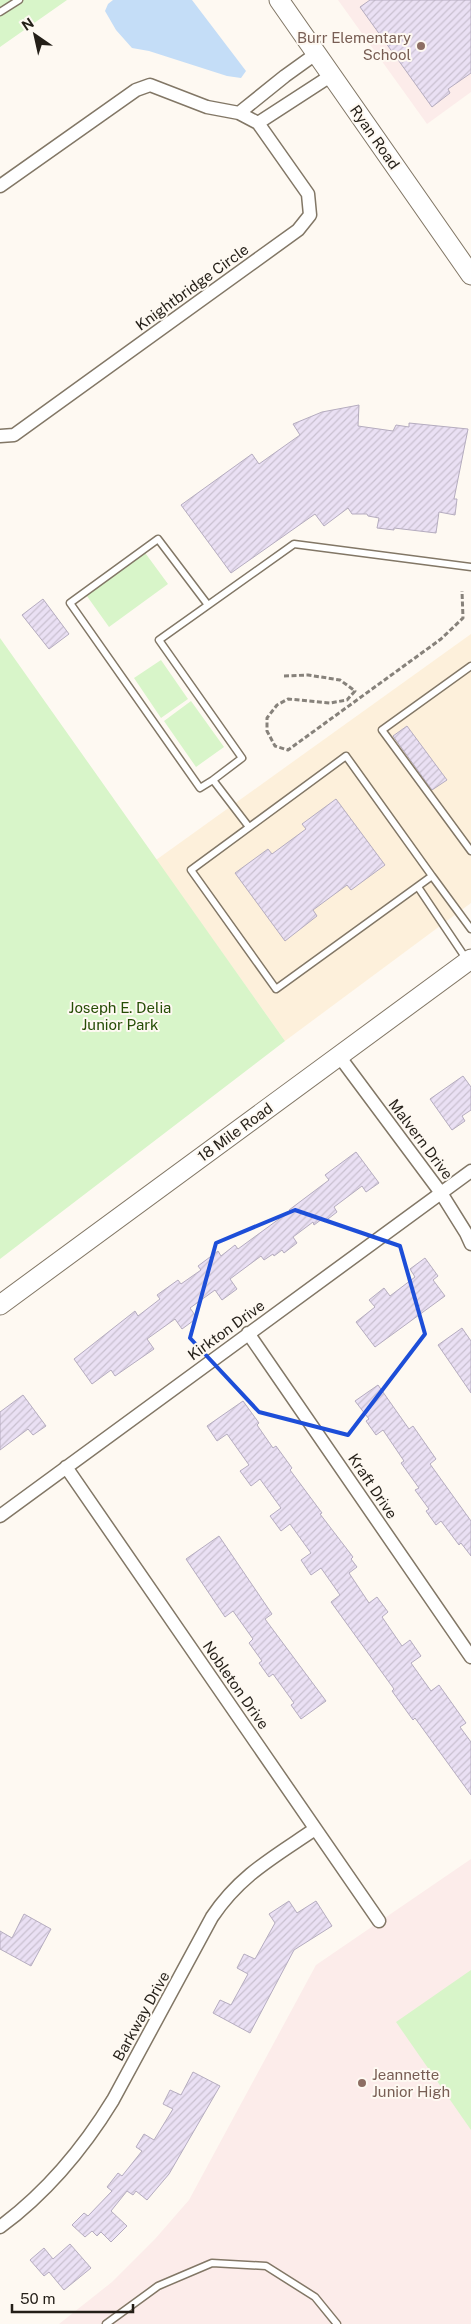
<svg xmlns="http://www.w3.org/2000/svg" width="471" height="2324" font-family="'Public Sans',sans-serif">
<style>
.built{fill:#fdf0db}
.education{fill:#fcecea}
.park{fill:#d8f5c9}
.water{fill:#c4ddf7}
.building{fill:url(#building-hatch);stroke:#b5acbf}
.lines{fill:none;stroke-linecap:round;stroke-linejoin:round}
.service-casing{stroke:#827766;stroke-width:9}
.minor-casing{stroke:#827766;stroke-width:15}
.secondary-casing{stroke:#827766;stroke-width:21}
.path{stroke:#87827b;stroke-width:3;stroke-dasharray:5 2.5;stroke-linecap:butt}
.service{stroke:#fff;stroke-width:6}
.minor{stroke:#fff;stroke-width:12}
.secondary{stroke:#fff;stroke-width:19}
.marked{fill:none;stroke:#1d4ed8;stroke-width:4;stroke-linejoin:round}
.education-dot{fill:#8d6e63;stroke:#fef9f2;stroke-width:2}
.labels{text-anchor:middle;dominant-baseline:central;stroke-width:4;stroke-linejoin:round;paint-order:stroke}
.education-label{font-size:15px;fill:#785e54;stroke:#fef9f2;text-anchor:end}
.street-label{font-size:15px;fill:#241f18;stroke:#fef9f2}
.park-label{font-size:15px;fill:#264d06;stroke:#fef9f2}
</style>
<defs>
<pattern id="building-hatch" width="6" height="6" patternUnits="userSpaceOnUse" patternTransform="scale(1.25)"><rect width="6" height="6" fill="#eae0f4"/><path d="M-1 1l2-2M0 6l6-6M5 7l2-2" fill="none" stroke="#c9c0d0"/></pattern>
</defs>
<rect width="100%" height="100%" fill="#fef9f2"/>
<path class="built" d="M471 634V903L285 1041 156 860Z"/>
<path class="education" d="M338 0H471V92L427 124Z
M471 1859V2324H59L112 2282 155 2239 189 2200 316 1965Z"/>
<path class="park" d="M0 0H67L0 47Z
M143 550 168 584 109 627 84 592Z
M0 638 285 1041 0 1259Z
M161 660 188 699 161 718 134 678Z
M191 701 224 747 196 767 164 721Z
M471 1970V2130L396 2022Z"/>
<path class="water" d="M113 0H192L246 71 241 78 227 76 149 51 132 48 116 30 105 11 108 4Z"/>
<path class="building" d="M370 0H471V73L448 89 450 93 432 107 360 7Z
M359 405 358 426 393 431 396 425 409 427V423L468 429 454 499H457L455 515 439 512 436 533 394 528V530L377 528 379 518 368 516 367 514H352L348 508 324 526 315 514 231 573 181 505 252 454 259 464 300 435 293 424 322 412Z
M43 599 69 634 49 649 22 615Z
M407 726 447 780 432 790 393 736Z
M336 799 385 865 351 890 347 885 313 910 317 916 285 941 235 873 268 849 272 854 306 829 302 824Z
M463 1076 471 1087V1110L462 1116 465 1121 452 1130 430 1099Z
M356 1152 379 1183 366 1192 362 1186 334 1207 337 1212 324 1222 322 1219 314 1225 313 1222 293 1237 297 1243 284 1253 282 1250 274 1256 273 1254 264 1260 261 1256 230 1279 237 1289 222 1300 215 1290 190 1308 197 1318 182 1329 175 1319 147 1339 154 1349 115 1376 111 1370 92 1384 74 1359 135 1311 138 1316 160 1299 157 1295 178 1280 181 1284 201 1270 198 1266 218 1251 221 1256 235 1245 238 1249 290 1211 289 1210 329 1180 325 1175Z
M425 1258 438 1276 433 1280 445 1296 375 1347 356 1322 375 1307 369 1300 384 1288 390 1296 415 1277 410 1269Z
M462 1328 471 1341V1393L438 1345Z
M378 1385 409 1429 413 1426 436 1459 430 1464 471 1521V1556L461 1543 459 1545 441 1521 436 1525 426 1511 429 1509 415 1490 419 1488 401 1463 404 1461 383 1430 376 1435 366 1421 369 1419 355 1401Z
M23 1395 46 1426 33 1435 28 1429 0 1450V1412Z
M243 1401 259 1423 257 1425 273 1448 276 1446 292 1468 290 1470 322 1513 320 1514 353 1557 351 1559 357 1567 349 1573 369 1603 377 1597 388 1612 382 1617 402 1646 410 1640 421 1656 411 1663 431 1691 439 1685 466 1723 460 1727 471 1742V1795L415 1718 413 1720 392 1691 394 1689 331 1602 340 1595 321 1568 311 1575 301 1560 311 1553 290 1524 281 1531 270 1516 281 1508 260 1479 251 1486 240 1471 249 1465 227 1434 217 1441 207 1426Z
M219 1536 272 1614 265 1619 326 1701 301 1719 291 1705 294 1703 273 1674 269 1677 259 1663 262 1661 249 1643 253 1639 233 1611 225 1617 186 1559Z
M289 1901 297 1913 316 1901 332 1926 294 1950 250 2033 213 2013 220 2000 231 2005 248 1974 237 1968 244 1954 255 1959 275 1923 269 1914Z
M24 1914 51 1929 31 1966 0 1949V1931L12 1938Z
M193 2072 220 2086 169 2174 147 2200 136 2191 133 2195 127 2191 111 2211 127 2226 111 2242 101 2232 97 2236 92 2231 85 2237 72 2225 84 2213 88 2216 112 2191 107 2187 118 2173 122 2176 142 2151 136 2147 144 2134 154 2140 173 2109 163 2104 170 2090 181 2095Z
M70 2244 91 2268 64 2290 49 2272 44 2276 30 2260 44 2248 53 2259Z"/>
<g class="lines">
<g class="service-casing">
<path id="service" d="M0 12 19 0
M208 605 158 539 70 603 200 788 213 780
M471 666 382 730 471 851
M346 756 432 876 276 989 191 870Z
M249 827 213 780 242 758 159 640 294 544 471 567
M432 876 471 929
M418 887 467 960
M106 2324 158 2286 212 2263 266 2266 315 2297 337 2324"/>
</g>
<g class="minor-casing">
<path id="minor" d="M239 113 285 76 317 53
M258 123 332 75
M0 186 136 90 150 85 207 107 239 113 258 123 308 194 310 215 298 230 14 435 0 436
M339 1056 441 1193 466 1233 471 1244
M248 1333 471 1657
M66 1467 379 1921
M0 1516 471 1171
M0 2227C46 2193 83 2149 113 2100L212 1917C240 1875 274 1857 315 1829"/>
</g>
<g class="secondary-casing">
<path id="secondary" d="M279 0 471 275
M0 1305 471 959"/>
</g>
<path class="path" d="M284 676 308 675 340 680 355 691 347 700 330 703 288 699 277 705 267 718V731L275 746 288 750 441 639 463 618 462 591"/>
<use href="#service" class="service"/>
<use href="#minor" class="minor"/>
<use href="#secondary" class="secondary"/>
</g>
<path class="marked" d="M295 1210 400 1246 425 1334 348 1435 259 1412 190 1338 216 1243Z"/>
<g class="education-dot">
<circle cx="421" cy="46" r="5"/>
<circle cx="362" cy="2083" r="5"/>
</g>
<g class="labels">
<g class="education-label">
<text x="411" y="37">Burr Elementary<tspan x="411" dy="17">School</tspan></text>
<text x="372" y="2074" text-anchor="start">Jeannette<tspan x="372" dy="17">Junior High</tspan></text>
</g>
<g class="street-label">
<text transform="translate(375 137) rotate(55)">Ryan Road</text>
<text transform="translate(192 287) rotate(-36)">Knightbridge Circle</text>
<text transform="translate(235 1132) rotate(-36)">18 Mile Road</text>
<text transform="translate(421 1139) rotate(53)">Malvern Drive</text>
<text transform="translate(226 1330) rotate(-36)">Kirkton Drive</text>
<text transform="translate(373 1486) rotate(56)">Kraft Drive</text>
<text transform="translate(236 1685) rotate(55)">Nobleton Drive</text>
<text transform="translate(141 2016) rotate(-61)">Barkway Drive</text>
</g>
<g class="park-label">
<text x="120" y="1007">Joseph E. Delia<tspan x="120" dy="17">Junior Park</tspan></text>
</g>
</g>
<g transform="translate(35 35) rotate(326)" stroke="#fef9f2" stroke-width="4" paint-order="stroke">
<path d="M0-4L9 19L0 12L-9 19Z" fill="#241f18"/>
<text y="-8" font-size="14" font-weight="bold" text-anchor="middle" fill="#241f18">N</text>
</g>
<path d="M12 2304v8h121v-8" fill="none" stroke="#241f18" stroke-width="2.5"/>
<text x="20" y="2304" font-size="15" fill="#241f18" stroke="#fef9f2" stroke-width="4" paint-order="stroke">50 m</text>
</svg>
